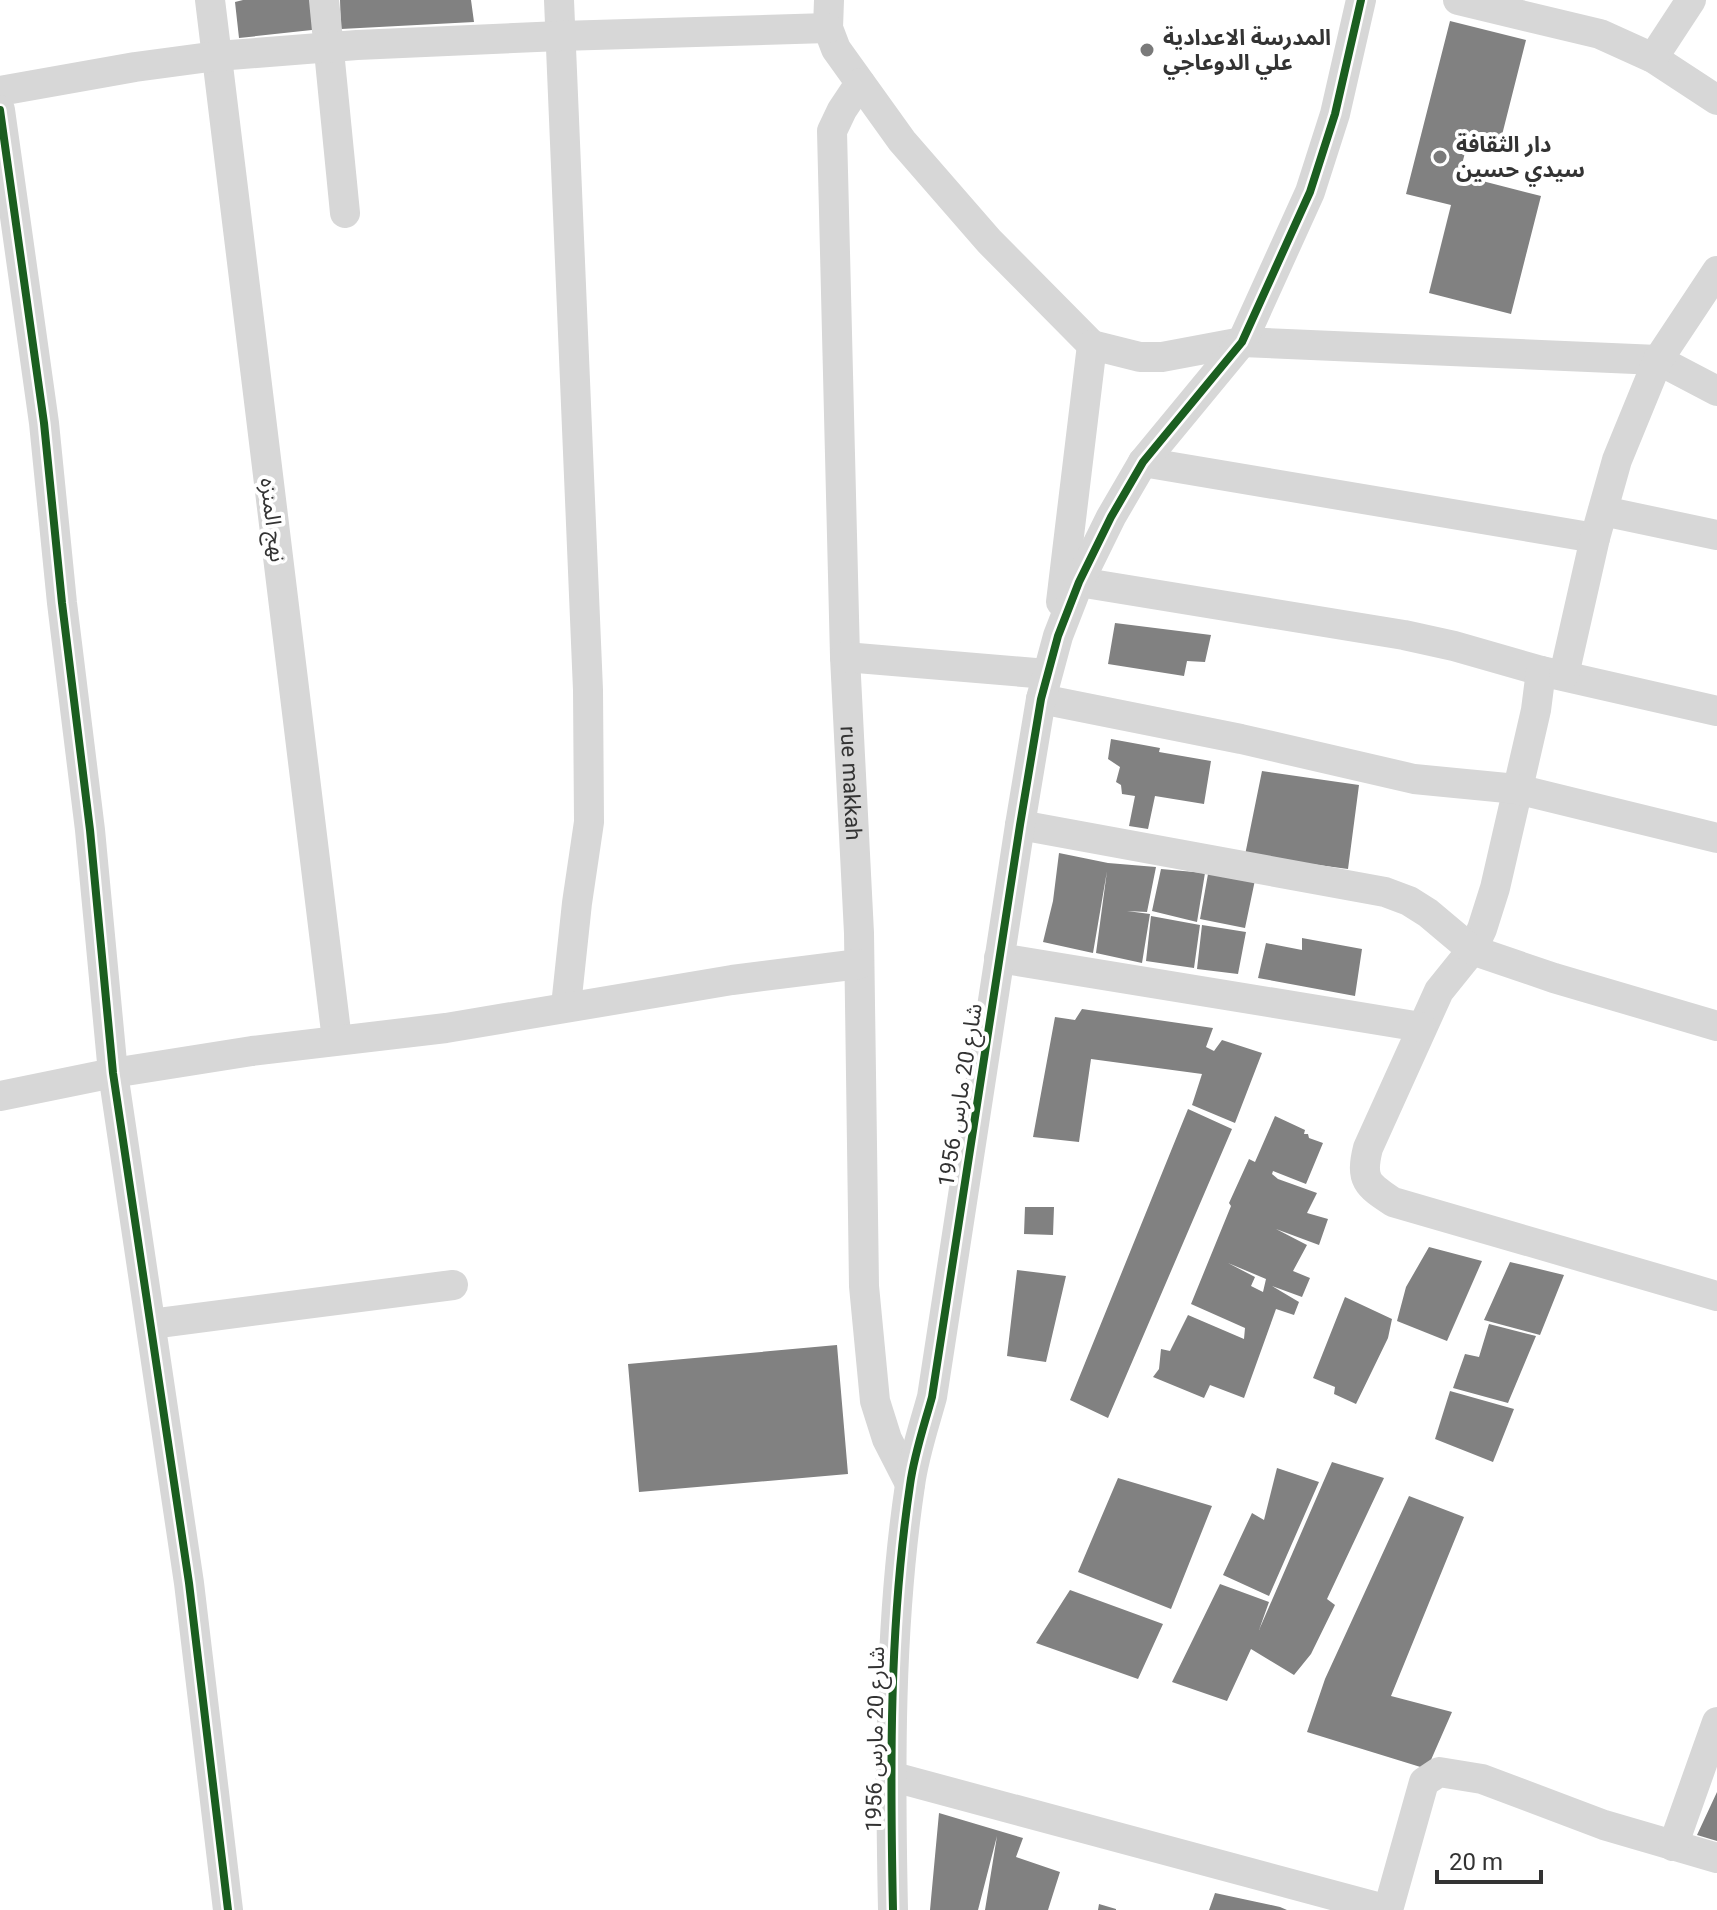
<svg xmlns="http://www.w3.org/2000/svg" width="1717" height="1910" font-family="Roboto,'Noto Sans Arabic',sans-serif">
<style>
.building{fill:#818181;fill-rule:evenodd}
.lines{fill:none;stroke-linecap:round;stroke-linejoin:round}
.street{stroke:#d7d7d7;stroke-width:30}
.cycleway-casing{stroke:#fff;stroke-width:13}
.cycleway{stroke:#1b5e20;stroke-width:8}
.poi-dot{fill:#7a7a7a;stroke:#fff;stroke-width:3}
.labels{text-anchor:middle;dominant-baseline:central;stroke-width:8;stroke-linejoin:round;paint-order:stroke}
.poi-label{font-size:22px;font-weight:bold;fill:#333;stroke:#fff;text-anchor:start}
.street-label{font-size:22px;fill:#333;stroke:#fff}
</style>
<rect width="100%" height="100%" fill="#fff"/>
<path class="building" d="M243 0H317L321 29 239 38 235 2Z
M340 0H471L474 22 341 29Z
M1450 21 1526 40 1501 139 1471 131 1459 175 1541 196 1511 314 1429 293 1451 205 1406 194Z
M1115 623 1211 635 1205 662 1187 661 1184 676 1108 664Z
M1111 739 1160 748 1159 752 1211 761 1204 804 1155 796 1148 829 1129 826 1135 796 1122 794 1121 785 1116 782 1120 767 1108 759Z
M1262 771 1359 785 1348 869 1245 855Z
M1059 853 1108 863 1156 867 1147 912 1127 911 1150 914 1142 963 1096 953 1107 871 1093 953 1043 942 1053 901Z
M1161 869 1205 873 1197 922 1152 911Z
M1208 874 1255 880 1245 928 1200 919Z
M1151 916 1200 925 1194 968 1146 961Z
M1202 925 1246 932 1238 974 1197 969Z
M1302 938 1362 949 1355 996 1258 978 1266 943 1302 950Z
M1082 1009 1213 1028 1206 1047 1214 1051 1222 1040 1262 1053 1235 1123 1192 1105 1202 1074 1091 1059 1079 1142 1033 1137 1055 1017 1075 1020Z
M1188 1109 1232 1129 1108 1418 1070 1400Z
M1275 1116 1305 1130 1304 1134H1308L1309 1138 1323 1143 1306 1184 1273 1171 1272 1174 1278 1179 1317 1193 1307 1213 1328 1219 1319 1245 1276 1229 1307 1245 1293 1271 1310 1278 1302 1297 1272 1286 1299 1302 1294 1315 1276 1309 1244 1398 1210 1385 1204 1398 1153 1377 1159 1369 1161 1349 1170 1351 1188 1315 1244 1339 1245 1328 1191 1304 1231 1206 1229 1203 1249 1159 1255 1162ZM1228 1263 1266 1279 1263 1292 1251 1286 1255 1277Z
M1025 1207H1054L1053 1235 1024 1234Z
M1429 1247 1482 1261 1447 1341 1397 1321 1406 1287Z
M1510 1262 1564 1275 1540 1335 1484 1320Z
M1017 1270 1066 1276 1046 1362 1007 1356Z
M1345 1297 1392 1319 1388 1338 1356 1404 1334 1394 1335 1387 1313 1378Z
M1489 1324 1536 1336 1508 1403 1453 1388 1465 1354 1479 1357Z
M837 1345 848 1474 639 1492 628 1364Z
M1450 1391 1514 1409 1493 1462 1435 1439Z
M1332 1462 1384 1478 1327 1599 1335 1605 1311 1654 1294 1675 1251 1649 1227 1701 1172 1682 1220 1584 1269 1602 1259 1630Z
M1277 1468 1319 1482 1269 1596 1223 1575 1252 1513 1264 1520Z
M1118 1478 1212 1506 1171 1609 1078 1572Z
M1409 1496 1464 1517 1391 1696 1452 1712 1427 1769 1307 1732 1325 1679Z
M1070 1590 1163 1624 1138 1679 1036 1643Z
M1717 1792V1841L1697 1835Z
M939 1813 1023 1838 1016 1857 1060 1872 1048 1910H985L997 1836 978 1910H930Z
M1215 1893 1280 1907 1287 1910H1209Z
M1099 1904 1116 1909V1910H1098Z"/>
<g class="lines">
<g class="street">
<path d="M210 0 337 1040"/>
<path d="M324 0 345 213"/>
<path d="M559 0 588 690 589 822 577 903 566 1006"/>
<path d="M829 0 828 28 836 49 902 141 989 241 1092 345"/>
<path d="M1458 0 1600 34 1653 58 1717 100"/>
<path d="M1653 58 1691 0"/>
<path id="s1" d="M860 83 842 110 832 131 845 657 859 933 864 1286 875 1401 887 1439 910 1484"/>
<path d="M0 91 135 67 217 56 357 45 560 36 828 28"/>
<path d="M0 110 44 423 62 603 90 830 113 1073 189 1583 228 1910"/>
<path d="M1143 462 1595 538"/>
<path d="M1603 511 1717 535"/>
<path d="M1079 582 1404 635 1454 646 1541 671 1717 711"/>
<path d="M1061 602 1092 345 1140 357H1162L1242 342 1658 360 1717 391"/>
<path d="M845 657 1047 674"/>
<path d="M1541 671 1536 710 1495 888 1482 929 1472 950 1439 991 1368 1148C1360 1180 1367 1185 1393 1202L1717 1296"/>
<path d="M1564 675 1595 538 1617 460 1658 360 1717 271"/>
<path d="M1041 699 1241 739 1414 779 1517 789 1717 838"/>
<path d="M1020 825 1385 892 1409 901 1428 913 1472 950 1554 978 1717 1026"/>
<path d="M999 958 1421 1027"/>
<path d="M0 1096 113 1073 252 1051 446 1028 732 980 859 964"/>
<path d="M151 1324 453 1285"/>
<path d="M890 1776 1388 1910 1424 1782 1439 1772 1482 1779 1604 1825 1717 1858"/>
<path d="M1673 1846 1717 1722"/>
<path d="M893 1910C890 1768 889 1626 910 1485 914 1455 924 1426 932 1397L1020 825 1041 699 1058 636 1079 582 1111 517 1143 462 1242 342 1310 192 1335 114 1361 0"/>
</g>
<g class="cycleway-casing">
<path id="cycleway" d="M0 110 44 423 62 603 90 830 113 1073 189 1583 228 1910
M893 1910C890 1768 889 1626 910 1485 914 1455 924 1426 932 1397L1020 825 1041 699 1058 636 1079 582 1111 517 1143 462 1242 342 1310 192 1335 114 1361 0"/>
</g>
<use href="#cycleway" class="cycleway"/>
</g>
<g class="poi-dot">
<circle cx="1147" cy="50" r="8"/>
<circle cx="1440" cy="157" r="8"/>
</g>
<g class="labels">
<g class="poi-label">
<text x="1163" y="37">المدرسة الاعدادية<tspan x="1163" dy="25">علي الدوعاجي</tspan></text>
<text x="1456" y="144">دار الثقافة<tspan x="1456" dy="25">سيدي حسين</tspan></text>
</g>
<g class="street-label">
<text transform="translate(273 520) rotate(83)">نهج المنزه</text>
<text stroke="none"><textPath href="#s1" startOffset="708">rue makkah</textPath></text>
<text transform="translate(960 1095) rotate(-81)">شارع 20 مارس 1956</text>
<text transform="translate(875 1739) rotate(-89)">شارع 20 مارس 1956</text>
</g>
</g>
<path d="M1437 1870v12h104v-12" fill="none" stroke="#333333" stroke-width="4"/>
<text x="1449" y="1870" font-size="24" fill="#333333" stroke="#ffffff" stroke-width="6" paint-order="stroke">20 m</text>
</svg>
